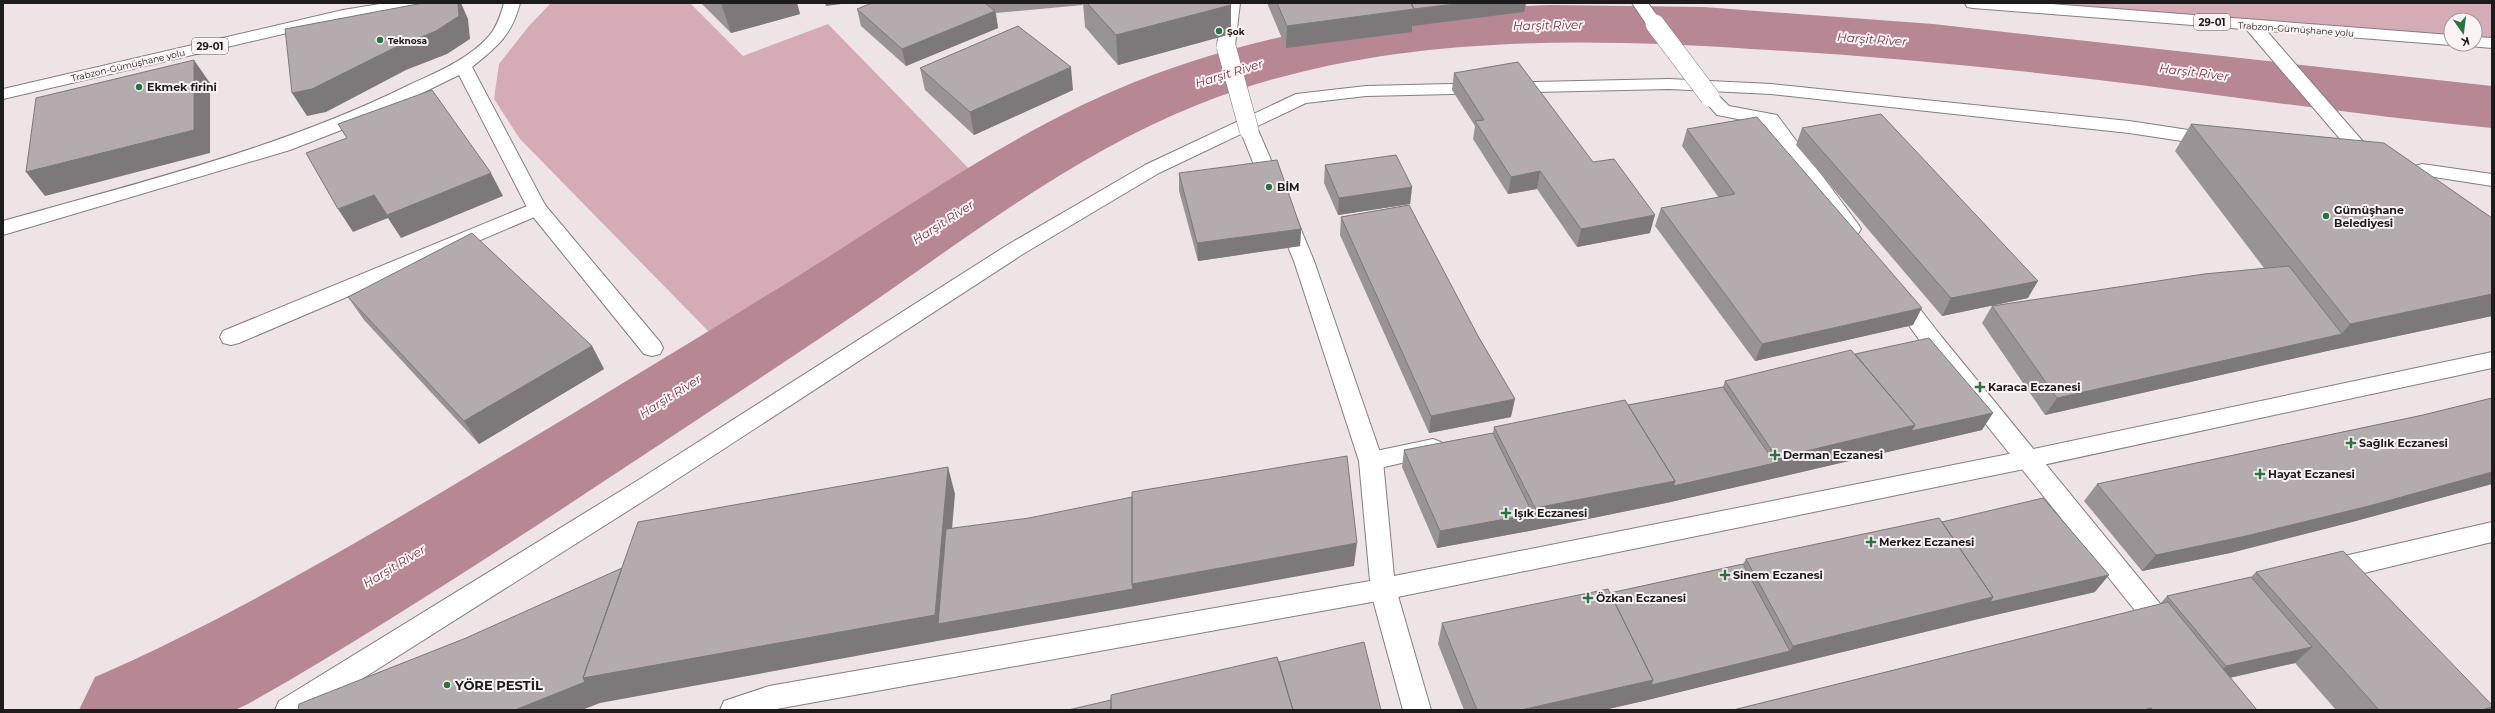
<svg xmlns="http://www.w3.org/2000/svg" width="2495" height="713" font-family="Montserrat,sans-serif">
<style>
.green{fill:#d5abb6}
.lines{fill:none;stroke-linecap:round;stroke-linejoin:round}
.river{fill:#b78794;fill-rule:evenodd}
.service-casing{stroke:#867d7f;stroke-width:2}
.pedestrian-casing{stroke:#867d7f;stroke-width:2}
.minor-casing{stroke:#867d7f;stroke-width:2}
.tertiary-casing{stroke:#867d7f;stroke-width:2}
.secondary-casing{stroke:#867d7f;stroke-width:2}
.primary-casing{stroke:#867d7f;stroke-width:2}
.service{fill:#fff;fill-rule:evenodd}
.pedestrian{fill:#fff;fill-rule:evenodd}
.minor{fill:#fff;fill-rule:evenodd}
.tertiary{fill:#fff;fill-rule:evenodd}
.secondary{fill:#fff;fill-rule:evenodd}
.primary{fill:#fff;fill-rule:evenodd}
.tertiary-bridge-casing{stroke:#867d7f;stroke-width:20;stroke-linecap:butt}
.secondary-bridge-casing{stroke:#867d7f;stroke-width:20;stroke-linecap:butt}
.tertiary-bridge{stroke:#fff;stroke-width:19}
.secondary-bridge{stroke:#fff;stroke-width:19}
.wall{fill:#9a9395}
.shaded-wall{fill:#7d7879}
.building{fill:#b3abad;stroke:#7d7879}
.poi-dot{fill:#297442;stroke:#fbf2f4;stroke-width:1.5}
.labels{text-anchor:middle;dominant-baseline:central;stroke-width:4;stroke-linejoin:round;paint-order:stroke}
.far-street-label{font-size:9px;fill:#1e1b1c;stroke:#fbf2f4}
.far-poi-label{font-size:9px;font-weight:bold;fill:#1e1b1c;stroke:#fbf2f4;text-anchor:start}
.shield{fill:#fbf2f4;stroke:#605c5d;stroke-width:1}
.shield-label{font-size:10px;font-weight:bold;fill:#1e1b1c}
.poi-label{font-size:11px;font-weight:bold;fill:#1e1b1c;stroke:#fbf2f4;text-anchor:start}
.water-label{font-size:12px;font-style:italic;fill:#75364a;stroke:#fbf2f4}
.near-poi-label{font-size:13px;font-weight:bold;fill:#1e1b1c;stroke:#fbf2f4;text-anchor:start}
</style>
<rect width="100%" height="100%" fill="#eee4e6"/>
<path class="green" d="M551 3H690L743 56 828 24 981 181 714 337 520 139 494 99 499 64 529 26Z
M2020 3H2492V43L2475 42V20H2451V40Z"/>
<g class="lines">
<path class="river" d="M1550 5 1704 7 1933 24 2492 86V128C2374 117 2258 100 2140 85 2011 69 1881 56 1751 49 1567 37 1372 35 1197 105 1069 156 958 245 844 322 743 390 641 457 539 524 443 586 347 648 248 704L235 710H79L95 677C217 624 332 557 447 489 566 418 685 346 803 273 915 203 1025 123 1150 76 1279 27 1413 10 1550 5Z"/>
<g class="service-casing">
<path id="service" d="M537 202 544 203 547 208 544 213 239 343 231 345 223 343 220 337 223 331Z"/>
</g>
<g class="pedestrian-casing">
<path id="pedestrian" d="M1669 79 1771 84 2129 121 2215 134 2222 136 2224 140 2222 144 2215 146 2129 133 1771 94 1669 89 1366 96 1306 103 1159 173 1023 254 656 493 313 710H275L279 701 640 479 1009 244 1145 165 1296 94 1366 86Z
M2422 164 2492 174V186L2415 174 2412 170 2415 166Z"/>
</g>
<g class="minor-casing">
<path id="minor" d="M504 3H520C512 35 497 47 472 67L545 205 660 342 663 348 660 354 652 356 644 354 530 213 459 75 367 120 290 150 3 235V221C140 182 279 149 407 86 435 73 468 60 489 36 497 27 501 14 504 3Z
M1433 439 1441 442 1445 448 1441 454 1371 470 1363 468 1359 461 1363 454 1371 452Z
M2492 522V542L2327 582 2318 578 2314 571 2318 564 2327 560Z
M1383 578 1392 581 1396 589 1431 710H1403L1370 589 1374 581Z"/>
</g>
<g class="tertiary-casing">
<path id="tertiary" d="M1632 3H1648L1663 24 1661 28H1649Z
M1710 92 1716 93 1729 106 1777 115 1858 224 1861 229 1858 234 1851 236 1844 234 1764 124 1717 115 1701 97 1704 93Z
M1899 289 1906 291 1941 336 2175 622 2179 630 2175 638 2166 641 2157 638 1925 348 1888 296 1892 291Z"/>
</g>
<g class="secondary-casing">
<path id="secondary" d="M1224 3H1240L1235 46 1232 50H1220L1217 46Z
M2252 20 2258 21 2366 145 2382 159 2379 163C2367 166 2361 160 2352 153L2246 29 2244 25 2246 21Z
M1249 124 1256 126 1258 130 1284 190 1281 194 1274 196 1267 194 1264 190 1240 130 1242 126Z
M1287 213 1294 215 1297 220 1314 261 1383 461 1394 576 2029 450 2492 352V368L2029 468 1383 600 771 710H720L724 701 769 686 1370 581 1359 461 1294 261 1277 220 1280 215Z"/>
</g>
<g class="primary-casing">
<path id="primary" d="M386 3H425L423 7 417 8 343 20 3 99V89L343 10Z
M1965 3H2038L2451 35V44H2456L2451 45 1973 8 1967 7Z
M2475 37 2492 38V48L2469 46 2468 44H2475Z"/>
</g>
<use href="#service" class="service"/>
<use href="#pedestrian" class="pedestrian"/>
<use href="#minor" class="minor"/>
<use href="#tertiary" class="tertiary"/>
<use href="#secondary" class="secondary"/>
<use href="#primary" class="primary"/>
<g class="tertiary-bridge-casing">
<path id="tertiary-bridge" d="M1655 24 1710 97"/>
</g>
<g class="secondary-bridge-casing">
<path id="secondary-bridge" d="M1226 46 1249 130"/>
</g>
<use href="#tertiary-bridge" class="tertiary-bridge"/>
<use href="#secondary-bridge" class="secondary-bridge"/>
</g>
<path class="wall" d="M701 3H797L800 14 731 33Z
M986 3H1082L1083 5 996 13 998 28 906 66 861 26 857 9 987 4Z
M1083 3H1230L1231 5V34L1118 65 1085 27Z
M1267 3H1526L1524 12 1412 26V32L1286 48Z
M920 68 1073 90 974 135 925 90Z
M1454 73 1593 162 1650 233 1577 247 1537 189 1508 194 1473 139 1475 126 1452 90Z
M2191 124 2492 218V316L2327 351 2045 415 1982 323 1992 306 2264 268 2175 151Z
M1802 128 2028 298 1942 316 1796 145Z
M1687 129 1913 325 1755 361 1655 226 1661 208 1719 198 1682 146Z
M1325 165 1412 187 1410 204 1338 215 1324 183Z
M1179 173 1301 229 1300 246 1198 261 1179 191Z
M1341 217 1478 336 1511 417 1429 433 1340 235Z
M348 297 592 346 604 369 479 444 364 320Z
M1855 354 1982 430 1767 480 1666 503 1529 531 1437 548 1402 467 1404 450 1493 433 1494 427 1628 405 1723 387 1725 381Z
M2492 398V484L2352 522 2230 553 2142 571 2084 501 2097 484 2423 415Z
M1942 522 2095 592 1978 619 1604 710H1464L1438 644 1442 623 1610 593 1743 564 1746 559Z
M2256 572 2492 708 2489 710H2336L2295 663 2230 678 2257 710H1733L2160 604 2167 596 2251 577Z"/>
<path class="shaded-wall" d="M458 3H461L468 19 470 39 447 54 406 70 326 112 307 116 292 93 394 48Z
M721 3H797L800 14 731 33Z
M825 3H849L826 6Z
M1464 3H1526L1524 12 1412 26V32L1286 48 1287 26Z
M1231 5V34L1118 65 1116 35Z
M995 11 998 28 906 66 902 49Z
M194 60 210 83V153L45 196 26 172Z
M1071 67 1073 90 974 135 970 112Z
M1540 171 1537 189 1508 194 1511 177Z
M491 173 503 196 401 238 388 218 353 232 338 209 374 195Z
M1412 187 1410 204 1338 215 1339 198Z
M1655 215 1650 233 1577 247 1581 229Z
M1301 229 1300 246 1198 261 1197 243Z
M2038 281 2028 298 1942 316 1951 298Z
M2492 294V316L2327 351 2350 324Z
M1922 308 1913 325 1755 361 1762 344Z
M2342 334 2327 351 2045 415 2057 398Z
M592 346 604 369 479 444 464 421Z
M1515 399 1511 417 1429 433 1431 416Z
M1993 413 1982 430 1767 480 1666 503 1529 531 1437 548 1440 531 1533 514 1535 508 1675 481 1775 463 1777 458 1915 425Z
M948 467 955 494 944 622 1132 584 1357 543 1354 566 1135 606 943 640 600 703 582 710H515L583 678Z
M2492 472V484L2352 522 2230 553 2142 571 2156 555Z
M2109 575 2095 592 1978 619 1781 667 1793 646 1993 597Z
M2312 647 2295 663 2210 682 2226 666Z
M1790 651 1781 667 1644 701 1651 685Z
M1653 680 1644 701 1604 710H1521Z
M2492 707 2489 710H2482Z"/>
<path class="building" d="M423 3H458L459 16 436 31 394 48 312 89 292 93 285 29Z
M872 3H985L995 11 902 49 857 9Z
M1087 3H1230L1231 5 1116 35Z
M1277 3H1411L1414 9 1287 26Z
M1411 3H1464L1414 9Z
M1018 26 1071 67 970 112 920 68Z
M194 60V130L26 172 36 98Z
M1518 62 1593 162 1614 159 1655 215 1581 229 1540 171 1511 177 1475 121 1484 120 1454 73Z
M432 90 491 173 387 215 374 195 338 209 306 153 347 138 338 124Z
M1881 114 2038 281 1951 298 1802 128Z
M1757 117 1922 308 1762 344 1661 208 1735 194 1687 129Z
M2191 124 2384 143 2492 218V294L2350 324Z
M1396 155 1412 187 1339 198 1325 165Z
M1277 160 1301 229 1197 243 1179 173Z
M1409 205 1478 336 1515 399 1431 416 1341 217Z
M472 233 592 346 464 421 348 297Z
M2289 266 2342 334 2057 398 1992 306 2204 274Z
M1929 338 1993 413 1911 431 1915 425 1855 354Z
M1851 350 1915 425 1777 458 1725 381Z
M1723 387 1775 463 1673 486 1675 481 1628 405Z
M2492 398V472L2369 506 2246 536 2156 555 2097 484 2423 415Z
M1625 400 1675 481 1535 508 1494 427Z
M1493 433 1533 514 1440 531 1404 450Z
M1347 456 1357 543 1132 584V492Z
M948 467 935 615 583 678 638 522Z
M1132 497V584L1133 589 938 624 946 529 1029 518Z
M2043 498 2109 575 1990 602 1993 597 1942 522Z
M1939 518 1993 597 1793 646 1746 559Z
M2343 551 2492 705V707L2482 710H2379L2256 572Z
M1743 564 1790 651 1651 685 1653 680 1610 593Z
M622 568 583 678 585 682 515 710H298L299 704 466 638Z
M2251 577 2312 647 2226 666 2167 596Z
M1608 589 1653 680 1521 710H1477L1442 623Z
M2168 602 2257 710H2153L2151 708 2143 710H1733Z
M1364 642 1381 710H1293L1279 662Z
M1277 657 1293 710H1111V695Z
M1111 700V710H1068Z"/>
<g class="poi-dot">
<circle cx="1219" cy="31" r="4"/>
<circle cx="380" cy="40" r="4"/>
<circle cx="139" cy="87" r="4"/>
<circle cx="1269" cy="187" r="4"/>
<circle cx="2326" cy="216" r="4"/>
<path d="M1978 381h4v4h4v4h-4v4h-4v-4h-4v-4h4z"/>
<path d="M2349 437h4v4h4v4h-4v4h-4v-4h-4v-4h4z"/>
<path d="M1773 449h4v4h4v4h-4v4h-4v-4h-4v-4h4z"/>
<path d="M2258 468h4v4h4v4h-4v4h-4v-4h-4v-4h4z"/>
<path d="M1504 507h4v4h4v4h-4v4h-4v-4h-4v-4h4z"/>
<path d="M1869 536h4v4h4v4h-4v4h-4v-4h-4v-4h4z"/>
<path d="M1723 569h4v4h4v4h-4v4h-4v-4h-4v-4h4z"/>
<path d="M1586 592h4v4h4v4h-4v4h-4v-4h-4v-4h4z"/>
<circle cx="447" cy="685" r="4"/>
</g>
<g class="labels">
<g class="far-street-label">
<text transform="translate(2296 29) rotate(4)">Trabzon-Gümüşhane yolu</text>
<text transform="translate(128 65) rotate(-13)">Trabzon-Gümüşhane yolu</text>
</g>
<g class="far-poi-label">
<text x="1227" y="31">Şok</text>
<text x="388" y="40">Teknosa</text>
</g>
<g class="shield">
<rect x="2194" y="14" width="36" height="16" rx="3"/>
<rect x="192" y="38" width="36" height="16" rx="3"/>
</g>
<g class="shield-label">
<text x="2212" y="22">29-01</text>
<text x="210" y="46">29-01</text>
</g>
<g class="poi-label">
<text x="147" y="87">Ekmek firini</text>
<text x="1277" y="187">BİM</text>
<text x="2334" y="210">Gümüşhane<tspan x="2334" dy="13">Belediyesi</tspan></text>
<text x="1988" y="387">Karaca Eczanesi</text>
<text x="2359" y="443">Sağlık Eczanesi</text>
<text x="1783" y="455">Derman Eczanesi</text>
<text x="2268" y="474">Hayat Eczanesi</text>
<text x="1514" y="513">Işık Eczanesi</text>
<text x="1879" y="542">Merkez Eczanesi</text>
<text x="1733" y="575">Sinem Eczanesi</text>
<text x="1596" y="598">Özkan Eczanesi</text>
</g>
<g class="water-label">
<text transform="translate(1548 25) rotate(-1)">Harşit River</text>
<text transform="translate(1872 39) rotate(4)">Harşit River</text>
<text transform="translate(2194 72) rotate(7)">Harşit River</text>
<text transform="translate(1229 73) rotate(-17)">Harşit River</text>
<text transform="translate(943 222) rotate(-33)">Harşit River</text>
<text transform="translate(670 396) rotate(-32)">Harşit River</text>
<text transform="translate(394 566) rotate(-31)">Harşit River</text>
</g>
<g class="near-poi-label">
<text x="455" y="685">YÖRE PESTİL</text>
</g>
</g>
<rect width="2495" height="713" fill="none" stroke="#1e1b1c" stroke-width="8"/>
<g transform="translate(2463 32) rotate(166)"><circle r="19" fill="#fbf2f4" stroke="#a39c9e"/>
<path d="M0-3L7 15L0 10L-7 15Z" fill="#297442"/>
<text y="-6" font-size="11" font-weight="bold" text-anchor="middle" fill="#1e1b1c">K</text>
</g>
</svg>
